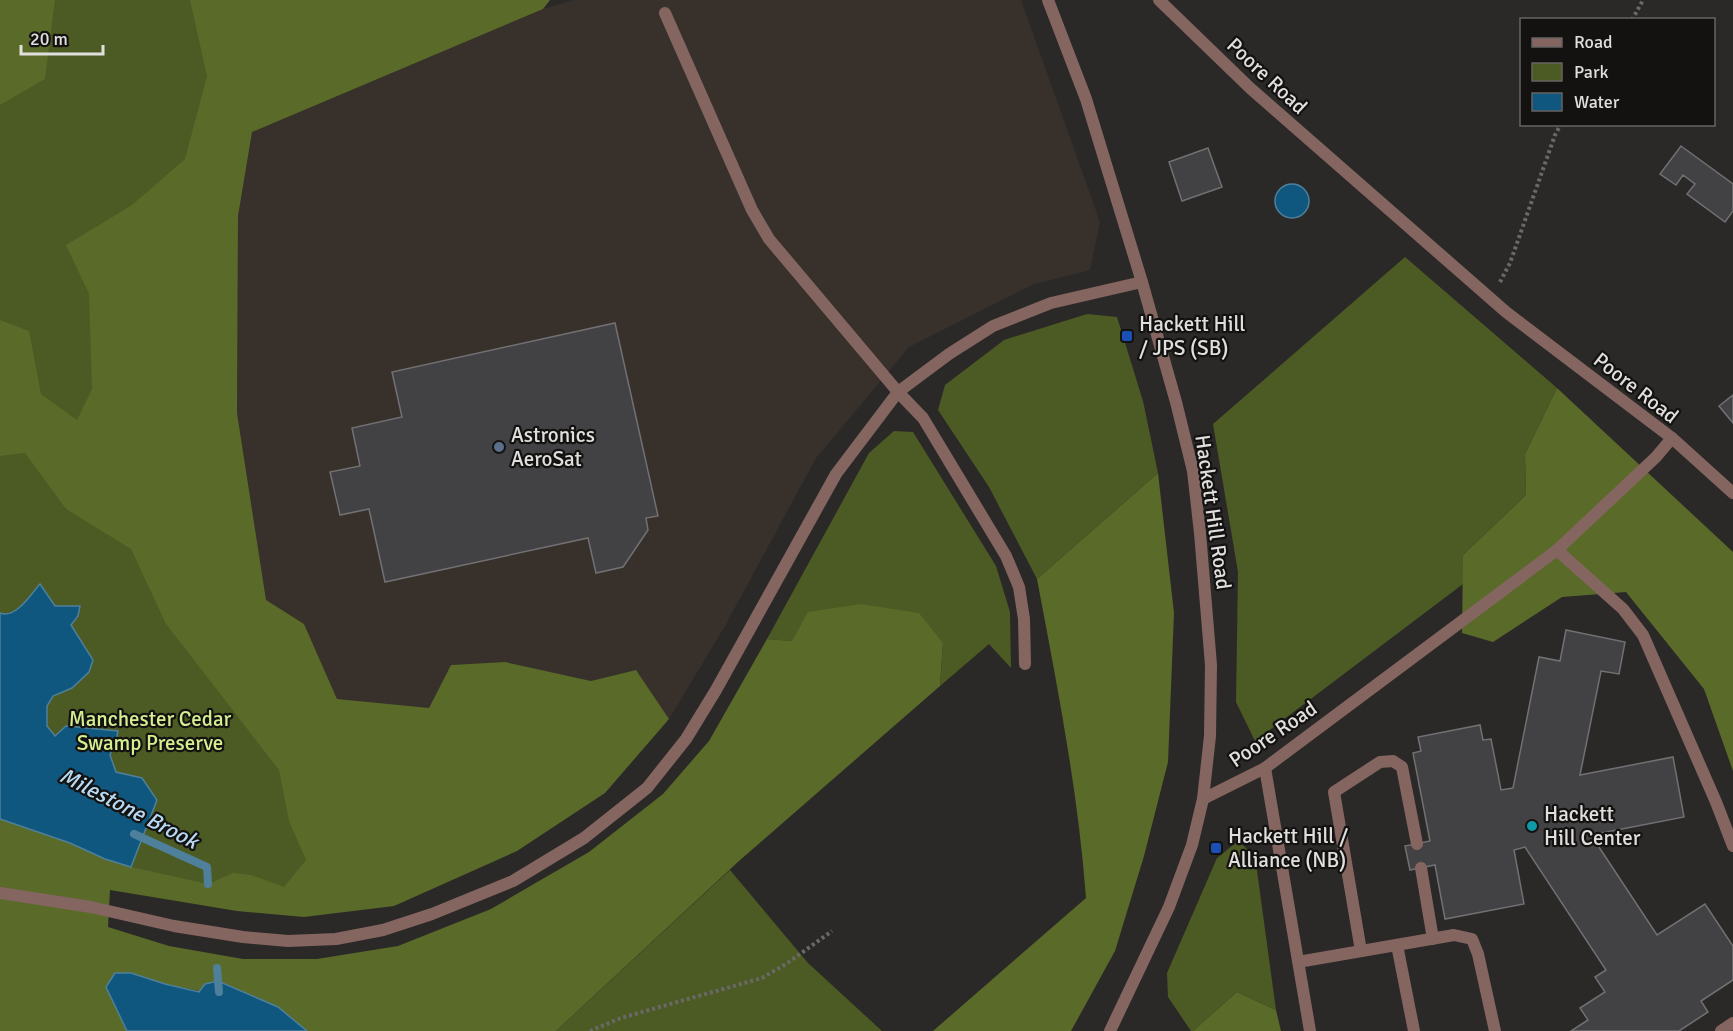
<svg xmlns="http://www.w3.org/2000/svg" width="1733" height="1031" font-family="Signika,sans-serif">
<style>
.built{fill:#38312b}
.green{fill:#4c5a23}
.forest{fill:#5a6a29}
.water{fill:#0f577f;stroke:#4e809b;stroke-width:1.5}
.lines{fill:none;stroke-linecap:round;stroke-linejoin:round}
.stream{stroke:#4e809b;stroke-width:8}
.building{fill:#424144;stroke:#717073;stroke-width:1.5}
.path{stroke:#6a6967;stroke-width:4;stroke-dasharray:3 3;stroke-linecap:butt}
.service{stroke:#856560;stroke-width:12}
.minor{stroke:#856560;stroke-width:12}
.tertiary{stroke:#856560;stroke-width:12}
.transit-dot{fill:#1a4fb4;stroke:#131211;stroke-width:2}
.service-dot{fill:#5c6f8a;stroke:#131211;stroke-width:2}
.culture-dot{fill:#0f9aa8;stroke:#131211;stroke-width:2}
.labels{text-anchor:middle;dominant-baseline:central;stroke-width:4.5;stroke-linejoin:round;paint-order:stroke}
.street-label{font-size:21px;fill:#e0dfdd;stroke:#131211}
.poi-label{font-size:21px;fill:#e0dfdd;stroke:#131211;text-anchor:start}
.park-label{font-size:21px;fill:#d4ee90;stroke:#131211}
.water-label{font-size:22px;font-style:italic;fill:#b8d9f2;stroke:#131211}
</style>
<rect width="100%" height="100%" fill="#2b2927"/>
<path class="built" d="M574 0H1021L1100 222 1090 270 1034 284 909 347 816 458 725 626 669 719 636 670 591 681 505 662 451 665 429 709 337 699 304 624 266 601 237 413 238 216 252 132 543 9Z"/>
<path class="green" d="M18 0H306L193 160 192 415 321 902 0 858V30Z
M1405 257 1557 388 1525 454 1526 495 1463 555V584L1255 741 1236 702 1238 572 1213 424Z
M1087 314 1117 317 1143 401 1158 473 1037 579 989 487 938 410 945 385 1004 340Z
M894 431 913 432 996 566 1010 612 1011 668 989 644 940 686 943 643 792 641 767 639 869 453Z
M1238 841 1255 856 1276 1010 1237 992 1193 1031H1191L1168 997 1167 973 1217 858Z
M730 870 808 963 882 1031H556Z"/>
<path class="forest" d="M0 0H55L45 79 0 105Z
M190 0H550L543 9 252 132 238 216 237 413 266 600 304 624 337 699 429 708 451 665 505 662 591 681 636 670 669 719 605 793 517 851 394 906 304 917 237 911 110 890 108 927 169 946 243 959H317L398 946 491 909 589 852 663 794 709 741 767 639 792 641 808 612 861 604 919 613 943 643 940 686 739 861 556 1031H307L277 1007 165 984 106 987 127 1031H0V819L70 843 105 859 131 867 208 884 233 873 251 875 284 887 306 860 289 821 279 770 166 624 131 549 66 509 25 453 0 456V320L29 331 41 394 77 420 92 389 89 294 66 245 132 205 185 159 207 76Z
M1557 388 1733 552V771L1704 689 1626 592 1562 597 1493 642 1462 633 1463 555 1526 495 1525 454Z
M1158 473 1174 613 1168 762 1144 856 1115 951 1071 1031H933L1086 898C1078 790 1057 685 1037 579Z
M1237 992 1276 1010 1281 1031H1193Z"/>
<path class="water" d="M1275 201a17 17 0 1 1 34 0a17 17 0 1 1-34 0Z
M40 584 55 606H80L78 616 71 625 93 660 89 672 72 688 53 696 47 706V726L55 736 66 726 118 731 116 741 110 755 116 772 142 778 157 800 131 867 105 859 70 843 0 819V613C16 619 30 595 40 584Z
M115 973H131L165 984 199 992 205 984 218 981 278 1007 307 1031H127L106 987Z"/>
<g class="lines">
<path class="stream" d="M134 834 207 867 208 884
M217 968 219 992"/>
</g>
<path class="building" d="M1681 146 1733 184V211L1725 222 1687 194 1695 184 1683 175 1676 185 1660 174Z
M1208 148 1222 187 1182 201 1169 162Z
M615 323 658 516 646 518 648 530 623 567 596 573 588 538 385 582 369 509 340 515 330 472 360 466 352 428 402 417 392 372Z
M1733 395V423L1719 406Z
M1566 630 1625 642 1619 674 1601 671 1580 775 1673 757 1684 817 1591 835 1657 935 1705 904 1733 946V980L1701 1001 1708 1012 1679 1031H1571L1588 1020 1580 1008 1605 992 1595 977 1606 970 1525 847 1514 850 1524 904 1445 919 1435 865 1410 870 1405 846 1430 841 1413 753 1421 751 1418 737 1480 725 1483 740 1491 739 1501 790 1513 788 1539 657 1560 661Z"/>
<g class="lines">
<path class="path" d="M1632 20 1643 0
M1500 282 1510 263 1555 135 1561 124
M590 1031 621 1018 762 978 786 964 832 931"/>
<path class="service" d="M665 13 752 210 769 239 898 392 923 418 1006 556 1019 587 1024 619 1025 664
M1672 438 1733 493
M1557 550 1623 609 1643 635 1716 802 1733 846
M1265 768 1310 1031
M1421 868 1433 939
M0 893 91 907 174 926 243 937 288 941 336 939 383 930 432 914 513 881 584 838 647 788 686 739 716 690 836 474 898 392 949 354 993 326 1051 303 1142 282
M1397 945 1414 1031
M1361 951 1334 792 1380 762 1393 761 1402 767 1417 844
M1298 962 1454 935 1472 939 1478 954 1495 1031
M1721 1031 1733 1023"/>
<path class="minor" d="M1159 0 1250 88 1506 312 1672 438 1656 457 1557 550 1265 768 1203 799"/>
<path class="tertiary" d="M1048 0 1086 99 1142 282 1176 402 1193 471 1200 533 1211 665 1210 736 1203 799 1192 845 1169 907 1110 1031"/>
</g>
<g class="transit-dot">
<rect x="1121" y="330" width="12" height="12" rx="3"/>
<rect x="1210" y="842" width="12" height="12" rx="3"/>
</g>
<circle class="service-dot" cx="499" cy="447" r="6"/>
<circle class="culture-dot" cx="1532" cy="826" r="6"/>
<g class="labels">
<g class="street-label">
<text transform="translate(1267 76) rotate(43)">Poore Road</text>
<text transform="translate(1636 388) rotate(38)">Poore Road</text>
<text transform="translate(1213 512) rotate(82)">Hackett Hill Road</text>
<text transform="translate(1273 734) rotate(-34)">Poore Road</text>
</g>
<g class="poi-label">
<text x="1139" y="324">Hackett Hill<tspan x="1139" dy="24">/ JPS (SB)</tspan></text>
<text x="511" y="435">Astronics<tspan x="511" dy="24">AeroSat</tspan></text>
<text x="1544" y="814">Hackett<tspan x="1544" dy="24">Hill Center</tspan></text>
<text x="1228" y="836">Hackett Hill /<tspan x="1228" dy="24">Alliance (NB)</tspan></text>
</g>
<g class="park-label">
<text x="150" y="719">Manchester Cedar<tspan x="150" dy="24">Swamp Preserve</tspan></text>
</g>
<g class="water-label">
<text transform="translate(129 808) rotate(27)">Milestone Brook</text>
</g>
</g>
<rect x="1520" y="18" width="195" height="108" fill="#131211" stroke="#656463" stroke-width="1.5"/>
<rect x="1532" y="38" width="30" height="9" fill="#856560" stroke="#656463" stroke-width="1.5"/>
<text x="1574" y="48" font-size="18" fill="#e0dfdd">Road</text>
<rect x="1532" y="63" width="30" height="18" fill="#4c5a23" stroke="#656463" stroke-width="1.5"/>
<text x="1574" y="78" font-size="18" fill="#e0dfdd">Park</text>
<rect x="1532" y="93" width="30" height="18" fill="#0f577f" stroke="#656463" stroke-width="1.5"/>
<text x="1574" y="108" font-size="18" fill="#e0dfdd">Water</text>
<path d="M21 45v9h82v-9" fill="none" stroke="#e0dfdd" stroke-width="3"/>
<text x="30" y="45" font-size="18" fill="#e0dfdd" stroke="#131211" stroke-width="4.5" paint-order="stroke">20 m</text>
</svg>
